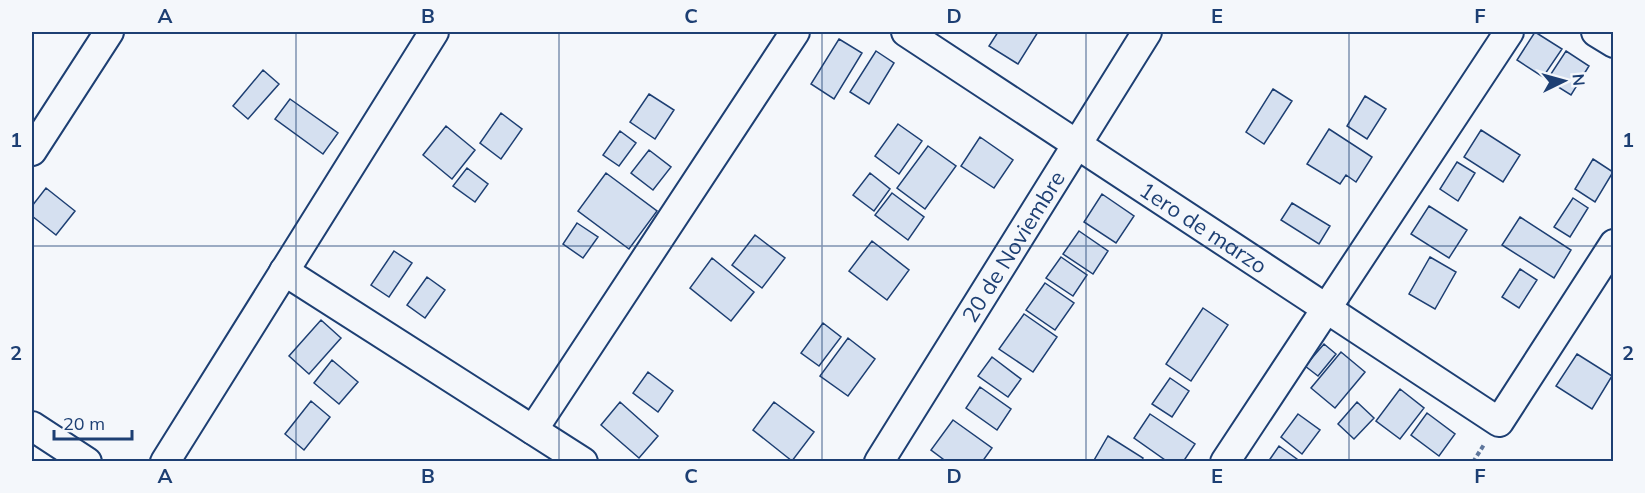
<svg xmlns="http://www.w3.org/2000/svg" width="1645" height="493" font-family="Mulish,sans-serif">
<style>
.building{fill:#d5e0f0;stroke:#1d3f73;stroke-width:1.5}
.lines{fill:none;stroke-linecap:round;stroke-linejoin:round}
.minor-casing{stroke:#1d3f73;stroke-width:32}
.path{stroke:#5e769c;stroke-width:4;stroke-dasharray:4.5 3;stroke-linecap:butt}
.minor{stroke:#f4f7fb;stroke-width:28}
.grid{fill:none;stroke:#1d3f73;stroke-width:1.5;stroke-opacity:0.55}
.labels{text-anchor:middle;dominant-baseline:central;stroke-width:4.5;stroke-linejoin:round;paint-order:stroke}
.street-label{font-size:22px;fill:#1d3f73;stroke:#f4f7fb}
.neatline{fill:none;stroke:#1d3f73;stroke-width:2}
.grid-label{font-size:20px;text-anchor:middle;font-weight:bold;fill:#1d3f73}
</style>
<rect width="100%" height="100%" fill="#f4f7fb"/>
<path class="building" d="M998 32H1038L1018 64 989 46Z
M1535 32 1562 49 1543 77 1517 60Z
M839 39 862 53 834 99 811 84Z
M876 51 894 63 869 104 850 92Z
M1566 51 1589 66 1571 95 1547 80Z
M263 70 279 84 248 119 233 106Z
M1273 89 1292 101 1264 144 1246 132Z
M649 94 674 110 655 139 630 122Z
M1365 96 1386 109 1367 139 1347 126Z
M290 99 338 133 323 154 275 119Z
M501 113 522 129 501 159 480 143Z
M898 124 922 141 899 174 875 156Z
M446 126 475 150 452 179 423 155Z
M1329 129 1372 157 1356 182 1346 175 1340 184 1307 164Z
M1481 130 1520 155 1503 182 1464 157Z
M620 131 636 143 619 166 603 155Z
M980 137 1013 160 994 188 961 166Z
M928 146 956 166 925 209 897 188Z
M649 150 671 167 653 190 631 173Z
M1593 159 1613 172 1595 202 1575 189Z
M1457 162 1475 173 1458 201 1440 189Z
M467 168 488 184 475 202 453 186Z
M606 173 657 211 629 249 578 211Z
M870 173 890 189 874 211 853 195Z
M46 188 75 211 56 235 32 216V206Z
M892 193 924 217 908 240 875 215Z
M1102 194 1134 216 1116 243 1084 222Z
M1573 198 1588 208 1570 237 1554 227Z
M1292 203 1330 226 1319 244 1281 220Z
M1429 206 1467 230 1449 258 1411 234Z
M1520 217 1571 250 1554 278 1502 245Z
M577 223 598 237 583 258 563 244Z
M1079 231 1108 251 1093 274 1063 254Z
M755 235 785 258 762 288 732 265Z
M872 241 909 270 887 300 849 271Z
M394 251 412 263 389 297 371 285Z
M1061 257 1087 275 1073 296 1046 278Z
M1430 257 1456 272 1435 309 1409 294Z
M712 258 754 292 731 321 690 288Z
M1520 269 1537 280 1519 308 1502 297Z
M427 277 445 290 425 318 407 305Z
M1045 283 1074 303 1055 330 1026 310Z
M1203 308 1228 325 1191 381 1166 364Z
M1024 314 1057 337 1033 372 999 349Z
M321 320 341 338 309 374 289 356Z
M823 323 841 337 819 366 801 353Z
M848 338 875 359 848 396 820 376Z
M1324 344 1336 354 1318 376 1305 366Z
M1341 352 1365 372 1335 408 1311 388Z
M1577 354 1612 376 1592 409 1556 386Z
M992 357 1021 379 1008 397 978 376Z
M332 360 358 382 339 404 314 383Z
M648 372 673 391 658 412 633 393Z
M1170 378 1189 391 1172 417 1152 404Z
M980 387 1011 409 997 430 966 408Z
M1400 389 1424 408 1400 439 1376 421Z
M311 401 330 417 304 450 285 434Z
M620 402 658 436 639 458 601 425Z
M774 402 814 432 792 461 753 430Z
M1357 402 1374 418 1354 439 1338 424Z
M1427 413 1455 434 1439 456 1411 435Z
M1150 414 1195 444 1183 462H1168L1134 438Z
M1298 414 1320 430 1302 454 1281 437Z
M953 420 992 448 982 462H947L931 450Z
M1108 436 1143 458 1141 462H1093Z
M1279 446 1301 462H1268Z"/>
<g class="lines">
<g class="minor-casing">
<g id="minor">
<path id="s1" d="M906 32 1499 422 1614 244"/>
<path d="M1596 32 1614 43"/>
<path d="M32 151 109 32"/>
<path d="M284 271 583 462"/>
<path d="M32 426 87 462"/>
<path d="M533 430 795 32"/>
<path d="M165 462 434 32"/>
<path id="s2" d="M879 462 1147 32"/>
<path d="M1225 462 1509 32"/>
</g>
</g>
<path class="path" d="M1473 462 1485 443"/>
<use href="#minor" class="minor"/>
</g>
<path class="grid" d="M296 32V462M559 32V462M822 32V462M1086 32V462M1349 32V462M32 246H1614"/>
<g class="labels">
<g class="street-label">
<text stroke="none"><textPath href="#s1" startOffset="356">1ero de marzo</textPath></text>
<text stroke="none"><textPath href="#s2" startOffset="254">20 de Noviembre</textPath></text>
</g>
</g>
<rect width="1645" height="493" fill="none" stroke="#f4f7fb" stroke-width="66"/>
<g transform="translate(1564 81) rotate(85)" stroke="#f4f7fb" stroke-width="4.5" paint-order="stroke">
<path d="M0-4.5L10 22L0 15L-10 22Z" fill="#1d3f73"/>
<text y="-9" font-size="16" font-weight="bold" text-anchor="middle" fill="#1d3f73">N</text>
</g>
<path d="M54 430v9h78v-9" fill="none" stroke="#1d3f73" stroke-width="3"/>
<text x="63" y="430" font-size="18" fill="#1d3f73" stroke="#f4f7fb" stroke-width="4.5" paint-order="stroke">20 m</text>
<rect x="33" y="33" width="1579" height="427" class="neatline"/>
<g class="grid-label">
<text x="165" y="23">A</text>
<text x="428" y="23">B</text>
<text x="691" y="23">C</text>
<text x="954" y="23">D</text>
<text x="1217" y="23">E</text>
<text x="1480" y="23">F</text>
<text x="16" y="147">1</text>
<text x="1628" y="147">1</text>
<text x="16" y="360">2</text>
<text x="1628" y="360">2</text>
<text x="165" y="483">A</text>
<text x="428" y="483">B</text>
<text x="691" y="483">C</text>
<text x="954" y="483">D</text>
<text x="1217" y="483">E</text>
<text x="1480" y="483">F</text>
</g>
</svg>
